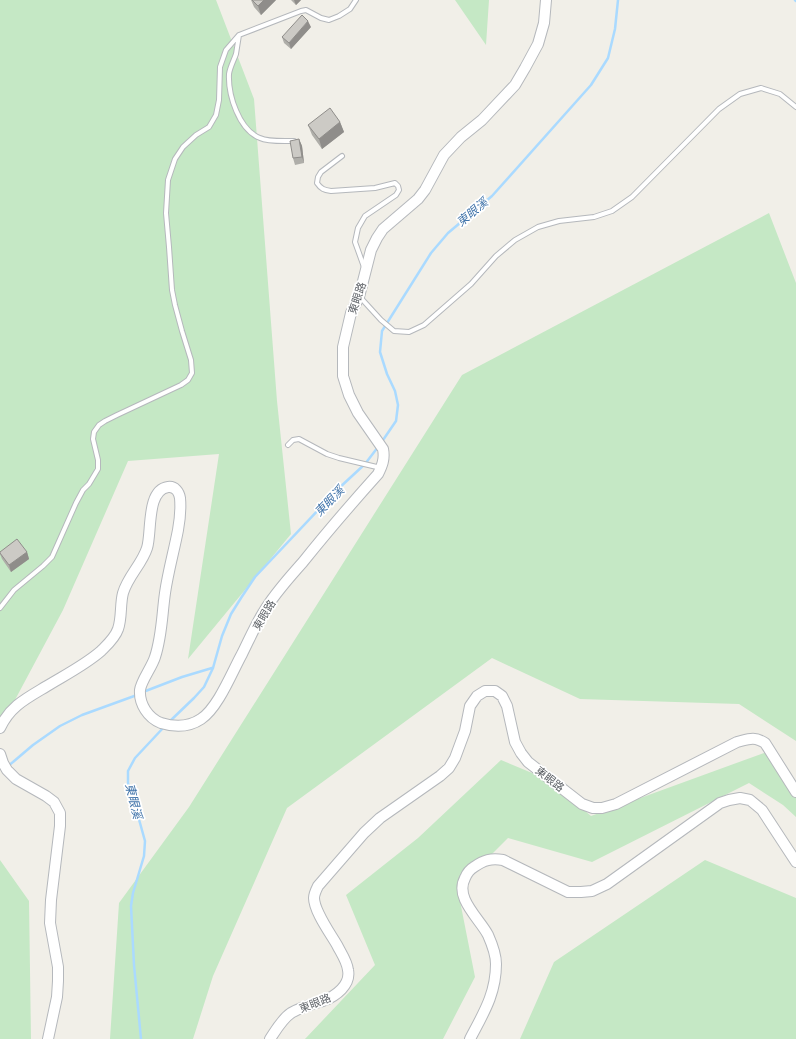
<svg xmlns="http://www.w3.org/2000/svg" width="796" height="1039" font-family="'Titillium Web','Noto Sans TC',sans-serif">
<style>
.green{fill:#c5e8c5}
.lines{fill:none;stroke-linecap:round;stroke-linejoin:round}
.stream{stroke:#aadaff;stroke-width:2.5}
.service-casing{stroke:#b5b8bc;stroke-width:6}
.tertiary-casing{stroke:#b5b8bc;stroke-width:12}
.service{stroke:#fff;stroke-width:4}
.tertiary{stroke:#fff;stroke-width:10}
.wall{fill:#afaea9}
.shaded-wall{fill:#8f8d8a}
.building{fill:#cccac5;stroke:#8f8d8a}
.labels{text-anchor:middle;dominant-baseline:central;stroke-width:3.5;stroke-linejoin:round;paint-order:stroke}
.street-label{font-size:11px;fill:#5f6368;stroke:#fff}
.water-label{font-size:12px;font-style:italic;fill:#4174aa;stroke:#fff}
</style>
<rect width="100%" height="100%" fill="#f1efe8"/>
<path class="green" d="M0 0H216L254 99 277 401 291 534 188 659 219 454 128 461 63 610 0 728Z
M455 0H489L486 45Z
M769 213 796 283V741L739 704 580 699 492 658 287 808 213 976 193 1039H110L119 903 189 807 462 375Z
M772 750 796 793V817L783 805 749 783 592 862 508 838 465 881 460 901 475 977 443 1039H305L375 965 346 895 418 838 501 760 549 780 591 816Z
M0 860 29 901 31 1039H0Z
M705 860 796 898V1039H520L554 962Z"/>
<g class="lines">
<path class="stream" d="M795 0 796 1
M381 443 396 421 398 405 395 391 387 374 380 352 382 331 431 253 448 233 492 196 591 85 608 58 615 29 618 0
M143 692 182 677 212 668
M169 722 194 698 204 687 213 668 222 636 231 614 241 598 255 577 338 489 365 464 378 447
M8 766 13 762 33 745 60 726 82 715 137 695
M141 1039 134 965 131 906 133 893 144 856 145 841 140 823 128 783V771L135 758 164 727"/>
<g class="service-casing">
<path id="service" d="M239 35C238 41 237 48 236 54 234 60 230 67 229 74 228 95 239 130 260 138 268 142 285 141 294 141
M342 156 321 172 318 177 317 183C321 189 324 190 331 191L375 188 395 183 398 186 399 190 396 195 365 216 358 228 355 242 364 267
M360 297 381 320 394 331 409 332 424 325 471 284 496 256 515 240 538 227 559 221 594 217 612 211 632 197 719 109 740 94 761 88 780 94 796 107
M288 445 293 440 299 439 327 454 339 458 381 468
M0 608 14 590 43 566 52 557 76 503 83 490 89 484 98 469V460L93 439 94 432 99 425 105 421 117 415 181 385 188 380 192 373 191 360 182 331 175 305 172 290 169 247 166 213 168 180 175 159 183 147 196 135 209 127 216 115 219 100 220 67 226 50 239 35 301 11 306 10 321 18 329 20 339 16 350 9 356 0"/>
</g>
<g class="tertiary-casing">
<path id="tertiary" d="M0 728C10 706 27 698 47 686 65 675 85 665 101 651 107 645 115 638 118 629 122 618 120 604 123 593 128 576 142 564 147 548 152 533 146 490 168 487 175 486 179 492 180 498 181 509 180 519 178 530 174 551 168 572 165 593 162 614 162 636 155 657 152 667 141 681 140 690 139 704 148 718 161 723 174 727 189 727 201 719 218 708 232 672 242 654 249 640 255 626 263 613 274 594 289 578 303 562 327 532 352 503 378 474 382 466 385 459 383 449L358 413 349 395 343 376V347L351 313 359 297 371 250 377 238 383 229 418 199 425 190 444 155 461 137 482 120 515 85 525 68 538 44 544 23 546 0
M0 754 3 763 7 770 16 779 46 796 54 802 60 813V826L51 900 50 923 58 967V981L57 997 48 1039
M270 1039C276 1030 282 1019 291 1013 301 1007 312 1004 323 1001 336 996 351 985 348 970 347 961 341 953 337 945 330 933 314 911 314 898 314 894 316 890 318 886L364 833 380 818 440 776 449 768 455 758 465 731 470 706 477 696 485 691H495L502 696 507 706 515 742 521 753 528 762 582 804 593 808H602L616 804 737 742C749 739 754 736 765 743L796 792
M470 1039C483 1014 496 994 496 964 496 954 492 944 488 935 480 919 454 898 465 878 467 873 469 870 474 867 484 860 491 858 503 860L568 892H581L592 891 607 884 720 803 729 800 740 798 750 800 762 810 796 862"/>
</g>
<use href="#service" class="service"/>
<use href="#tertiary" class="tertiary"/>
</g>
<path class="wall" d="M251 0H276L261 15 254 7Z
M291 0H301L296 5Z
M311 27 291 49 284 43 282 37Z
M340 122 344 132 322 149 312 135 308 125Z
M299 139 302 146 304 163 295 165 293 158Z
M0 552H27L29 559 11 572 2 559 0 554Z"/>
<path class="shaded-wall" d="M264 0H276L261 15 258 6Z
M294 0H301L296 5Z
M308 21 311 27 291 49 289 43Z
M340 122 344 132 322 149 319 139Z
M299 139 302 146 304 163 302 157Z
M27 552 29 559 11 572 9 565Z"/>
<path class="building" d="M252 0H264L258 6Z
M302 15 308 21 289 43 282 37Z
M330 108 340 122 319 139 308 125Z
M299 139 302 157 293 158 290 141Z
M17 539 27 552 9 565 0 553V552Z"/>
<g class="labels">
<g class="street-label">
<text transform="translate(357 298) rotate(-71)">東眼路</text>
<text transform="translate(264 615) rotate(-59)">東眼路</text>
<text transform="translate(550 779) rotate(38)">東眼路</text>
<text transform="translate(315 1003) rotate(-21)">東眼路</text>
</g>
<g class="water-label">
<text transform="translate(472 212) rotate(-40)">東眼溪</text>
<text transform="translate(329 501) rotate(-46)">東眼溪</text>
<text transform="translate(134 801) rotate(76)">東眼溪</text>
</g>
</g>
</svg>
